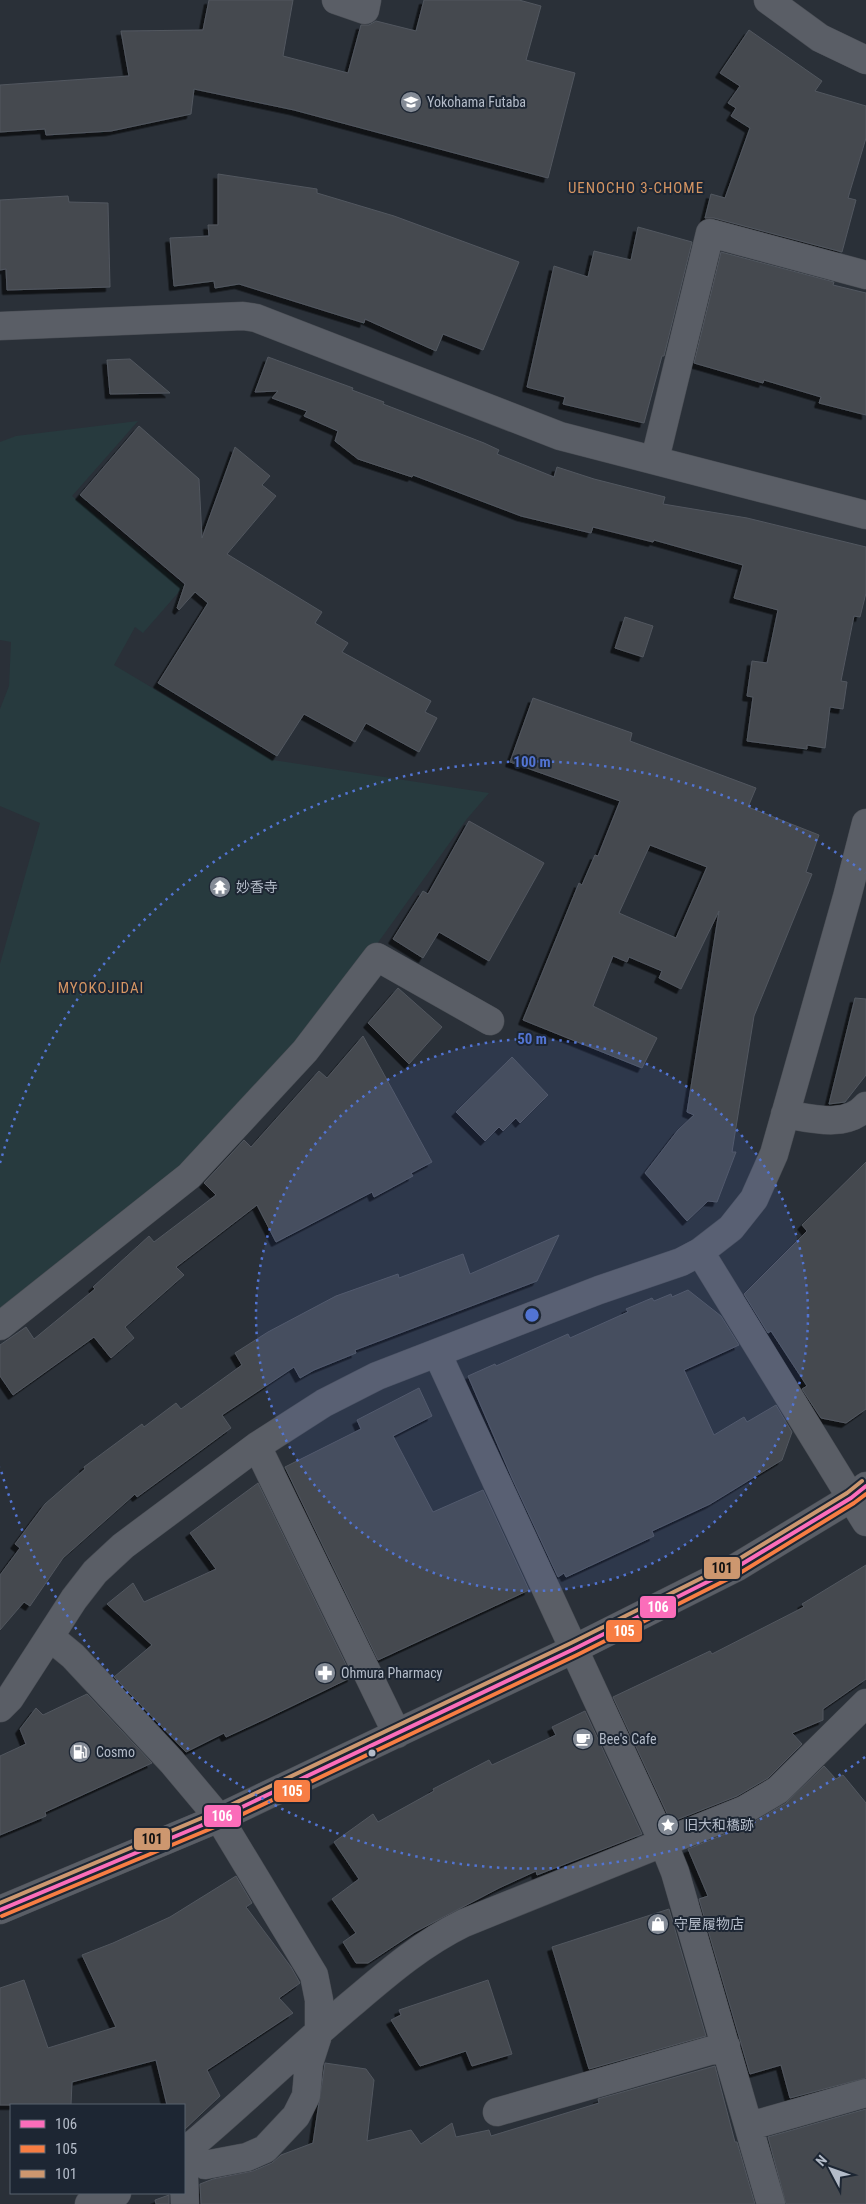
<svg xmlns="http://www.w3.org/2000/svg" width="866" height="2204" font-family="'Roboto Condensed','Noto Sans JP',sans-serif">
<style>
.green{fill:#273a3e}
.building{fill:#444950;stroke:#52575f;fill-rule:evenodd;filter:url(#shadow)}
.lines{fill:none;stroke-linecap:round;stroke-linejoin:round}
.minor-casing{stroke:#484c53;stroke-width:29}
.minor{stroke:#5a5e66;stroke-width:28}
.bus-1-casing{stroke:#1d2633;stroke-width:8}
.bus-2-casing{stroke:#1d2633;stroke-width:8}
.bus-3-casing{stroke:#1d2633;stroke-width:8}
.bus-1{stroke:#fb6dba;stroke-width:4}
.bus-2{stroke:#f77d43;stroke-width:4}
.bus-3{stroke:#cd976f;stroke-width:4}
.ring{fill:none;stroke:#5274d3;stroke-width:2.5;stroke-dasharray:2.5 5}
.bus-dot{fill:#b4bcc9;stroke:#1d2633;stroke-width:2}
.labels{text-anchor:middle;dominant-baseline:central;stroke-width:4;stroke-linejoin:round;paint-order:stroke}
.poi-label{font-size:14px;fill:#b4bcc9;stroke:#1d2633;text-anchor:start}
.neighbourhood-label{font-size:15px;letter-spacing:1px;fill:#d59563;stroke:#1d2633}
.centre{fill:#5274d3;stroke:#1d2633;stroke-width:2.5}
.ring-label{font-size:15px;text-anchor:middle;font-weight:bold;fill:#5274d3;stroke:#1d2633;stroke-width:4;stroke-linejoin:round;paint-order:stroke}
.line-badge{stroke:#1d2633;stroke-width:2}
.badge-label{font-size:14px;text-anchor:middle;font-weight:bold;fill:#fff}
.pale-badge-label{font-size:14px;text-anchor:middle;font-weight:bold;fill:#111}
</style>
<defs>
<filter id="shadow"><feDropShadow dx="-4.5" dy="4.5" stdDeviation="0" flood-color="#0009"/></filter>
</defs>
<rect width="100%" height="100%" fill="#2a3038"/>
<path class="green" d="M138 421 72 496 184 586 143 633 135 627 114 665 273 760 489 793 466 820 377 944 298 1046 187 1167 0 1314V964L40 823 0 806V709L9 686 11 642 0 640V442L16 436Z"/>
<path class="building" d="M209 0H293L283 56 348 73 361 25H369L376 21 416 31 424 0H519L541 6 526 60 575 73 548 178 294 110 194 89 191 114 111 131 46 135 45 129 0 132V85L129 76 121 31 203 30Z
M749 30 822 81 815 91 866 106V138L848 198 856 200 842 252 714 218H705L711 194 725 198 750 128 731 116 736 108 728 103 740 86 720 73Z
M218 174 317 189V193L394 216 519 262 483 350 443 334 436 351 365 319 364 323 239 284 215 288 214 281 174 286 170 238 209 236 208 225H218Z
M68 196 69 202 108 203 110 287 7 290 6 269 0 270V200Z
M638 227 692 242 664 356H662L644 423 563 404 565 397 527 387 554 266 588 277 594 251 631 260Z
M721 252 834 282 833 285 866 293V415L819 403 821 397 764 380 763 383 694 363Z
M268 357 353 388 352 390 384 402 383 404 484 443 499 450 497 454 554 477 557 467 594 479 665 497 663 504 747 518 866 547V593L860 617 854 616 841 681 847 682 843 709 830 707 825 748 807 745V749L747 741 753 697 747 696 752 661 767 663 778 610 734 598 743 565 654 540 653 542 593 527 591 533 521 516 413 475 412 477 358 459 335 441 338 431 304 416 307 411 272 398 278 391 255 392Z
M130 359 170 393 110 394 107 360Z
M139 426 199 479 202 538 235 447 270 476 262 485 276 496 227 554 322 612 315 623 348 643 342 652 431 701 425 712 437 718 419 752 366 723 355 742 304 714 277 756 158 683 208 603 195 592 179 610 177 608 185 584 80 495Z
M625 617 653 626 643 657 615 648Z
M533 698 632 733 630 741 756 788 748 807 819 835 806 872 812 874 754 1016 732 1152H736L717 1202 708 1201 687 1221 645 1173 678 1130 694 1115 687 1112 719 911 681 989 659 978 662 971 629 957 627 962 613 956 593 1006 657 1038 642 1068 523 1020 579 883 582 885 595 855 598 856 620 801 510 762ZM650 845 707 867 676 938 619 913Z
M469 821 544 863 489 961 439 932 423 958 393 939 423 891 428 894Z
M398 988 442 1027 409 1064 368 1023Z
M855 998 866 999V1075L845 1102 829 1104Z
M363 1036 432 1162 411 1173 413 1176 374 1197 372 1192 276 1242 257 1205 176 1267 184 1275 125 1327 134 1338 111 1358 94 1337 13 1395 0 1376V1345L26 1327 34 1339 95 1289 93 1287 149 1236 154 1242 216 1195 204 1183 244 1140 251 1147 319 1071 327 1078Z
M512 1057 548 1095 520 1123 516 1118 503 1131 499 1127 485 1141 456 1112Z
M866 1162V1409L846 1423 821 1418 802 1389 807 1386 771 1331 768 1333 744 1294 807 1231 802 1225Z
M559 1235 537 1281 355 1350 356 1353 314 1370 300 1378 294 1367 222 1415 231 1428 137 1497 135 1494 63 1558 30 1606 24 1602 0 1630V1575L20 1548 15 1544 45 1504 85 1469 84 1467 142 1424 144 1427 176 1403 181 1409 242 1365 235 1353 268 1332 336 1296 398 1274 399 1278 463 1254 470 1274Z
M688 1290 721 1316 739 1345 684 1370 714 1435 744 1417 747 1422 776 1405 792 1432 782 1460 710 1504 652 1531 654 1536 566 1577 564 1573 558 1577 512 1478 468 1376 495 1364 496 1366 568 1334 570 1338 628 1312 626 1309 652 1298 654 1301 671 1294 672 1297Z
M419 1388 432 1416 393 1436 433 1512 483 1490 529 1590 378 1660 285 1467 361 1429 357 1420Z
M258 1483 352 1677 267 1718 226 1737 224 1733 186 1752 114 1677 152 1645 107 1604 133 1583 144 1602 216 1569 190 1533Z
M866 1565V1679L823 1709V1720L792 1733 802 1744 768 1778 737 1796 671 1822 613 1697 710 1651 712 1654 804 1607 802 1604Z
M87 1694 152 1763 45 1812 46 1816 0 1835V1756L26 1744 20 1729 36 1708 43 1715Z
M585 1711 642 1834 537 1875 536 1871 499 1888 415 1932 368 1963H356L343 1942 356 1933 332 1899 359 1879 334 1842 373 1814 378 1822 434 1791 433 1789 489 1760 492 1765 556 1735 552 1727Z
M824 1766 836 1779 843 1775 866 1803V2078L790 2098 781 2065 750 2074 699 1899 708 1896 688 1849 750 1824 786 1803Z
M236 1876 252 1903 246 1907 291 1967 300 1983 279 1998 293 2013 207 2070 220 2096 184 2130V2105H167L156 2060 72 2082 71 2105H0V1988L24 1980 48 2048 116 2027 82 1955 113 1943 170 1917Z
M669 1909 706 2036 589 2069 552 1947Z
M488 1980 512 2054 472 2066 466 2051 420 2066 391 2020 401 2015 399 2010Z
M325 2063 366 2069 374 2080 367 2141 411 2130 421 2144 452 2123 456 2137 489 2130 491 2136 599 2103 598 2099 715 2066 735 2142H737L755 2204H201L200 2184 213 2179 253 2171 272 2163 281 2155 313 2143Z
M866 2109V2204H786L768 2137Z
M169 2195V2204H156L155 2200Z"/>
<g class="lines">
<g class="minor-casing">
<path id="minor" d="M336 0 365 10 367 0
M768 0 820 38 866 60
M0 326 243 316 256 318 560 436 866 515
M655 459 710 233 866 275
M785 1114C810 1118 847 1129 866 1106
M700 1252 866 1522
M0 1326 189 1176 305 1051 377 957 490 1021
M437 1353 663 1842 675 1872 771 2204
M257 1446 397 1734
M50 1637 73 1656 172 1762 219 1818 314 1975 319 2000V2032L309 2063 306 2096 296 2116 265 2149 247 2157 205 2165 185 2151
M0 1708 10 1698 74 1599 95 1572 123 1546 257 1446 324 1403 377 1376 599 1290 681 1262 700 1252 731 1228 754 1199 774 1154 847 897 866 823
M0 1910 219 1818 574 1649 737 1567 851 1498 866 1486
M497 2112 726 2046
M750 2126 866 2093
M184 2152C243 2103 297 2049 356 2000 390 1971 423 1943 464 1923L744 1810 778 1790 866 1703
M184 2177 185 2204
M89 2204 117 2193"/>
</g>
<use href="#minor" class="minor"/>
<g class="bus-1-casing">
<path id="bus-1" d="M0 1910 219 1818 574 1649 737 1567 851 1498 866 1486"/>
</g>
<g class="bus-2-casing">
<path id="bus-2" d="M2 1916 222 1824 577 1655 740 1573 854 1503 866 1494"/>
</g>
<g class="bus-3-casing">
<path id="bus-3" d="M0 1903 216 1812 571 1643 734 1562 847 1493 862 1481"/>
</g>
<use href="#bus-1" class="bus-1"/>
<use href="#bus-2" class="bus-2"/>
<use href="#bus-3" class="bus-3"/>
</g>
<circle cx="532" cy="1315" r="276" fill="#5274d3" fill-opacity=".12"/>
<g class="ring">
<circle cx="532" cy="1315" r="276"/>
<path d="M865 1757A553 553 0 0 1 0 1467M0 1163A553 553 0 0 1 865 873"/>
</g>
<defs>
<g id="school-disc" transform="scale(1.125)"><circle r="9.5" fill="#848b96" stroke="#1d2633"/><path d="M0-5L7-2L0 1L-7-2ZM-4 1L0 2.5L4 1V4Q0 6-4 4Z" fill="#fff"/></g>
<g id="temple-disc" transform="scale(1.125)"><circle r="9.5" fill="#848b96" stroke="#1d2633"/><path d="M0-6L5-2H3V0L6.5 2.5H4V6H1.5V3h-3V6H-4V2.5H-6.5L-3 0V-2H-5Z" fill="#fff"/></g>
<g id="pharmacy-disc" transform="scale(1.125)"><circle r="9.5" fill="#848b96" stroke="#1d2633"/><path d="M-2-6h4v4h4v4h-4v4h-4v-4h-4v-4h4Z" fill="#fff"/></g>
<g id="cafe-disc" transform="scale(1.125)"><circle r="9.5" fill="#848b96" stroke="#1d2633"/><path d="M-5.5-4.5H6V0H3Q3 3.5 0 3.5H-2.5Q-5.5 3.5-5.5 0ZM3-3.2v2h1.7v-2ZM-6 4.5H4V6H-6Z" fill="#fff"/></g>
<g id="fuel-disc" transform="scale(1.125)"><circle r="9.5" fill="#848b96" stroke="#1d2633"/><path d="M-5.5-6h7V0h2V4h1.3V-2.5L3-4.5l.8-.8L6-3V5H2.5V1h-1V6h-7ZM-4.2-4.7v3.2H.2V-4.7Z" fill="#fff"/></g>
<g id="sight-disc" transform="scale(1.125)"><circle r="9.5" fill="#848b96" stroke="#1d2633"/><path d="M0-6L1.8-2.2L6-1.7L2.9 1.2L3.7 5.4L0 3.3L-3.7 5.4L-2.9 1.2L-6-1.7L-1.8-2.2Z" fill="#fff"/></g>
<g id="shop-disc" transform="scale(1.125)"><circle r="9.5" fill="#848b96" stroke="#1d2633"/><path d="M-5-2.5h2.3a2.7 3.5 0 0 1 5.4 0H5L5.5 6h-11ZM-1.5-2.5h3a1.5 2.3 0 0 0-3 0Z" fill="#fff"/></g>
</defs>
<g fill-rule="evenodd">
<use href="#school-disc" x="411" y="102"/>
<use href="#temple-disc" x="220" y="887"/>
<use href="#pharmacy-disc" x="325" y="1673"/>
<use href="#cafe-disc" x="583" y="1739"/>
<use href="#fuel-disc" x="80" y="1752"/>
<use href="#sight-disc" x="668" y="1825"/>
<use href="#shop-disc" x="658" y="1924"/>
</g>
<circle class="bus-dot" cx="372" cy="1753" r="4.5"/>
<g class="labels">
<g class="poi-label">
<text x="427" y="102">Yokohama Futaba</text>
<text x="236" y="887">妙香寺</text>
<text x="341" y="1673">Ohmura Pharmacy</text>
<text x="599" y="1739">Bee's Cafe</text>
<text x="96" y="1752">Cosmo</text>
<text x="684" y="1825">旧大和橋跡</text>
<text x="674" y="1924">守屋履物店</text>
</g>
<g class="neighbourhood-label">
<text x="636" y="188">UENOCHO 3-CHOME</text>
<text x="101" y="988">MYOKOJIDAI</text>
</g>
</g>
<circle cx="532" cy="1315" r="8" class="centre"/>
<g class="ring-label">
<text x="532" y="767">100 m</text>
<text x="532" y="1044">50 m</text>
</g>
<g class="line-badge">
<rect x="703" y="1556" width="38" height="24" rx="5" fill="#cd976f"/>
<rect x="639" y="1595" width="38" height="24" rx="5" fill="#fb6dba"/>
<rect x="605" y="1619" width="38" height="24" rx="5" fill="#f77d43"/>
<rect x="273" y="1779" width="38" height="24" rx="5" fill="#f77d43"/>
<rect x="203" y="1804" width="39" height="24" rx="5" fill="#fb6dba"/>
<rect x="133" y="1827" width="38" height="24" rx="5" fill="#cd976f"/>
</g>
<g class="badge-label">
<text x="658" y="1612">106</text>
<text x="624" y="1636">105</text>
<text x="292" y="1796">105</text>
<text x="222" y="1821">106</text>
</g>
<g class="pale-badge-label">
<text x="722" y="1573">101</text>
<text x="152" y="1844">101</text>
</g>
<rect x="10" y="2104" width="175" height="90" fill="#1d2633" stroke="#59626f"/>
<rect x="20" y="2120" width="25" height="8" fill="#fb6dba" stroke="#59626f"/>
<text x="55" y="2129" font-size="15" fill="#b4bcc9">106</text>
<rect x="20" y="2145" width="25" height="8" fill="#f77d43" stroke="#59626f"/>
<text x="55" y="2154" font-size="15" fill="#b4bcc9">105</text>
<rect x="20" y="2170" width="25" height="8" fill="#cd976f" stroke="#59626f"/>
<text x="55" y="2179" font-size="15" fill="#b4bcc9">101</text>
<g transform="translate(831 2169) rotate(311)" stroke="#1d2633" stroke-width="4" paint-order="stroke">
<path d="M0-4L9 19L0 12L-9 19Z" fill="#b4bcc9"/>
<text y="-8" font-size="14" font-weight="bold" text-anchor="middle" fill="#b4bcc9">N</text>
</g>
</svg>
